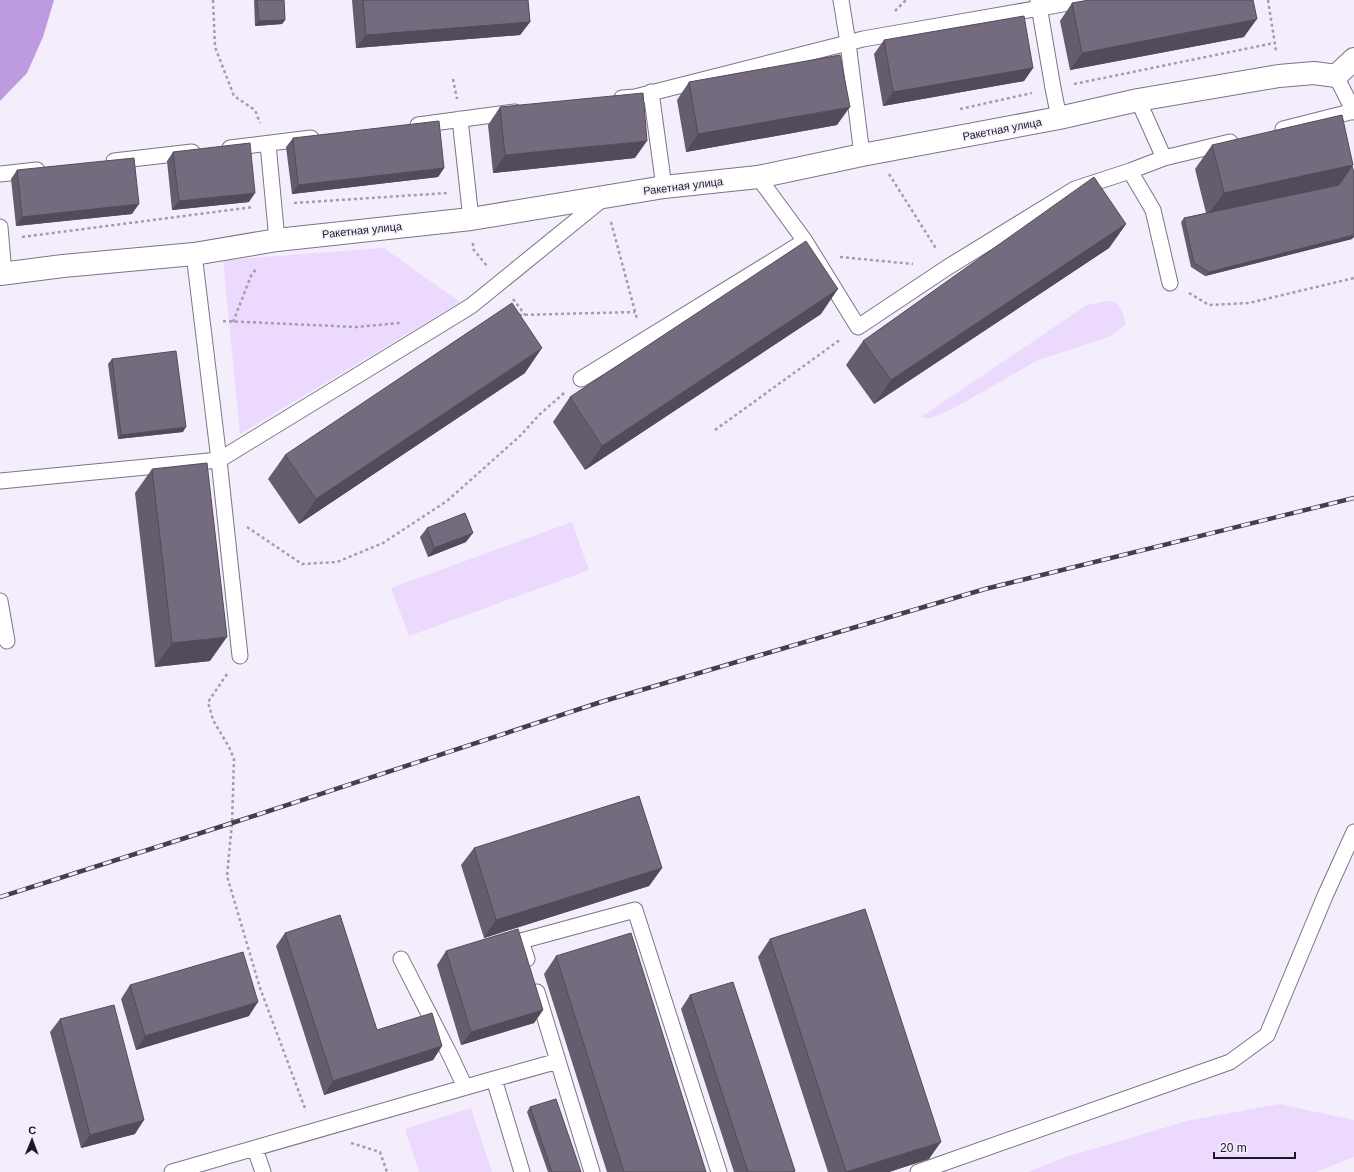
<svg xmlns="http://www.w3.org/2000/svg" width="1354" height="1172" font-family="Helvetica,sans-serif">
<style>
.green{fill:#ebd9fe}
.forest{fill:#be9be1}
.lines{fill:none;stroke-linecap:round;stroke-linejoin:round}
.service-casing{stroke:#7d7388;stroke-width:17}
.minor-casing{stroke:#7d7388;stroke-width:24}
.path{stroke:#a39daa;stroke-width:2.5;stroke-dasharray:3 3;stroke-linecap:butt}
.service{stroke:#fff;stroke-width:15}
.minor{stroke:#fff;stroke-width:22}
.rail-casing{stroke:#44404a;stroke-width:4.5}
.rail{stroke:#f4edfc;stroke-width:3;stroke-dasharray:9;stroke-linecap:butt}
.wall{fill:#655c6d}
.shaded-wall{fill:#524b59}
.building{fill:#756b7f;stroke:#524b59}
.labels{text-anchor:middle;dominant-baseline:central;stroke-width:3;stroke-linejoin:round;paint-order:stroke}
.street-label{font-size:11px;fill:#1d1922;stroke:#f4edfc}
</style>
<rect width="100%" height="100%" fill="#f4edfc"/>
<path class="green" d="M384 248 460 302 240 434 223 260Z
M1106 301 1115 302C1121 309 1125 315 1125 325L1111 336 1038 360 956 407 931 418 921 417 1087 305Z
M572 522 589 570 409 636 391 588Z
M1279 1104 1354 1120V1157L1316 1172H1028L1066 1157 1187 1121Z
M471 1108 492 1172H419L405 1129Z"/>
<path class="forest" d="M0 0H54L43 37 27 73 0 101Z"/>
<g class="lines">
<g class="service-casing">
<path id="service" d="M841 0 848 43 862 155
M1038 0 1053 88 1059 118
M1336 76 1354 112
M651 92 664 187
M622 98 635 97 863 39 1086 0
M1138 100 1164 158
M460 119 471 219
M418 125 515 112
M1283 129 1354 111
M268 144 277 240
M230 148 311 138
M114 161 192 152
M1130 171 1153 210 1170 283
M0 174 37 170
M758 177 805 241
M0 227 4 274
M194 254 219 460 471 306 604 198
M581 379 805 241 858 327 948 267 1075 189 1130 171 1164 158 1230 142
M0 481 219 460 240 656
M0 601 7 641
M401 959 450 1055 465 1087
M527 959 521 941 635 910 719 1172
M558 1061 592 1172
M494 1079 558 1061 537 992
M255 1149 263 1172
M172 1172 494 1079 522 1172
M918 1172 1230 1062 1267 1035 1325 896 1354 832"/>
</g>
<g class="minor-casing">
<path id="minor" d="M0 274 63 266 194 254 277 240 471 219 664 187 758 177 862 155 1059 118 1138 100 1279 76 1314 73 1336 76 1354 59"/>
</g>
<path class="path" d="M213 0 215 47 234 96 255 110 260 123
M1268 0 1276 51
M895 11 906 0
M453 79 457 99
M1074 84 1274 43
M960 109 1032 93
M889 174 937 250
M294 203 447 193
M611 222 637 319
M22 237 253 207
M473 243V249L487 266
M840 257 913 264
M1189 293 1209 305 1249 303 1354 278
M513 299 525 315
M519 315 635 312
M223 321 356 327 400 323
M233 322 251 276 256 269
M715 430 841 339
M247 527 302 564 337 562 383 543 447 501 520 436 539 415 564 393
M227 674 208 702 213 720 229 747 234 759 232 823 227 876 260 988 306 1111
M351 1143 380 1152 387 1172"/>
<use href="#service" class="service"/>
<use href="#minor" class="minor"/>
<g class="rail-casing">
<path id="rail" d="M0 897 232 823 604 701 985 589 1354 498"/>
</g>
<use href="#rail" class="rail"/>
</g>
<path class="wall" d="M254 0H284L285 20 282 24 255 26Z
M352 0H528L530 22 520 35 356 48Z
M1072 3 1244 37 1070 70 1060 21Z
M884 40 1033 68 1024 81 883 106 874 54Z
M689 82 837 125 686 152 677 100Z
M500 107 635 158 493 173 488 125Z
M293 138 444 168 438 177 292 194 286 147Z
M1212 145 1352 166V239L1205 276 1191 267 1181 222 1184 218 1206 213 1195 169Z
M173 152 249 202 172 210 167 161Z
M17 170 132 214 16 226 11 179Z
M1126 224 1109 248 874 404 846 365 863 341Z
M821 314 585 470 553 422 570 397Z
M112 359 183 432 118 439 108 364Z
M525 373 299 524 268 479 285 455Z
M152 469 210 661 155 667 135 493Z
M427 528 466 542 428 557 420 537Z
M474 848 662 868 649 886 484 938 461 865Z
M285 933 377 1030 442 1046 433 1060 324 1095 276 946Z
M770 939 929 1159 889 1172H828L758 957Z
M446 951 543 1010 534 1023 461 1045 437 965Z
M556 956 706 1172H607L544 974Z
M130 985 249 1016 136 1050 121 999Z
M690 995 795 1171 794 1172H734L681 1009Z
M60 1019 135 1134 81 1148 50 1032Z
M530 1107 581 1172H548L527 1112Z"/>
<path class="shaded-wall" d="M1257 19 1244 37 1070 70 1082 53Z
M285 20 282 24 255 26 259 21Z
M530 22 520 35 356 48 366 35Z
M1033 68 1024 81 883 106 893 92Z
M850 107 837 125 686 152 698 134Z
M647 141 635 158 493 173 505 155Z
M1353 165 1336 190 1206 217 1224 193Z
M444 168 438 177 292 194 298 185Z
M255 193 249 202 172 210 179 201Z
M139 204 132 214 16 226 22 217Z
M1126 224 1109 248 874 404 891 380Z
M1354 235V237L1352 239 1205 276 1209 272Z
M838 289 821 314 585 470 602 446Z
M542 348 525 373 299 524 316 499Z
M186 427 183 432 118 439 121 435Z
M473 533 466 542 428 557 434 548Z
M227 637 210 661 155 667 172 643Z
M662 868 649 886 484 938 496 920Z
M258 1002 249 1016 136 1050 145 1036Z
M543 1010 534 1023 461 1045 471 1032Z
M442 1046 433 1060 324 1095 333 1081Z
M144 1120 135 1134 81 1148 90 1135Z
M941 1142 929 1159 889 1172H847Z"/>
<path class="building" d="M257 0H284L285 20 259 21Z
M363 0H528L530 22 366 35Z
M1089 0H1253L1257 19 1082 53 1072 3Z
M1024 16 1033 68 893 92 884 40Z
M840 55 850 107 698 134 689 82Z
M643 93 647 141 505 155 500 107Z
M1342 115 1353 165 1224 193 1212 145Z
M439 121 444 168 298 185 293 138Z
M250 143 255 193 179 201 173 152Z
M134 158 139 204 22 217 17 170Z
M1352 166 1354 173V235L1209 272 1194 263 1184 218 1339 185Z
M1094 177 1126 224 891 380 863 341Z
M806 241 838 289 602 446 570 397Z
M512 303 542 348 316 499 285 455Z
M176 351 186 427 121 435 112 359Z
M207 463 227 637 172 643 152 469Z
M465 513 473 533 434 548 427 528Z
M639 796 662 868 496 920 474 848Z
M865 909 941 1142 846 1172 770 939Z
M340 915 377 1030 432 1013 442 1046 333 1081 285 933Z
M518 929 543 1010 471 1032 446 951Z
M631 933 706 1172H624L556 956Z
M243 952 258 1002 145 1036 130 985Z
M733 982 795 1171 791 1172H748L690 995Z
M114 1005 144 1120 90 1135 60 1019Z
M556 1099 581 1172H552L530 1107Z"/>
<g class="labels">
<g class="street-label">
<text transform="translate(1002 129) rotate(-11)">Ракетная улица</text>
<text transform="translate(683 186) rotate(-7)">Ракетная улица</text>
<text transform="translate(362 230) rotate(-6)">Ракетная улица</text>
</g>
</g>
<g transform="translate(32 1140) rotate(1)" stroke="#f4edfc" stroke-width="3" paint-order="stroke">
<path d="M0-3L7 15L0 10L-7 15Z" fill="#1d1922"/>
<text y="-6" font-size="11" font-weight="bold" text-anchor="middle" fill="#1d1922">С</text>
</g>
<path d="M1214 1152v6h81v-6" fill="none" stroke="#1d1922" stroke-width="2"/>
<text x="1220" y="1152" font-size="12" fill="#1d1922" stroke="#f4edfc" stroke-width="3" paint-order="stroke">20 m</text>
</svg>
